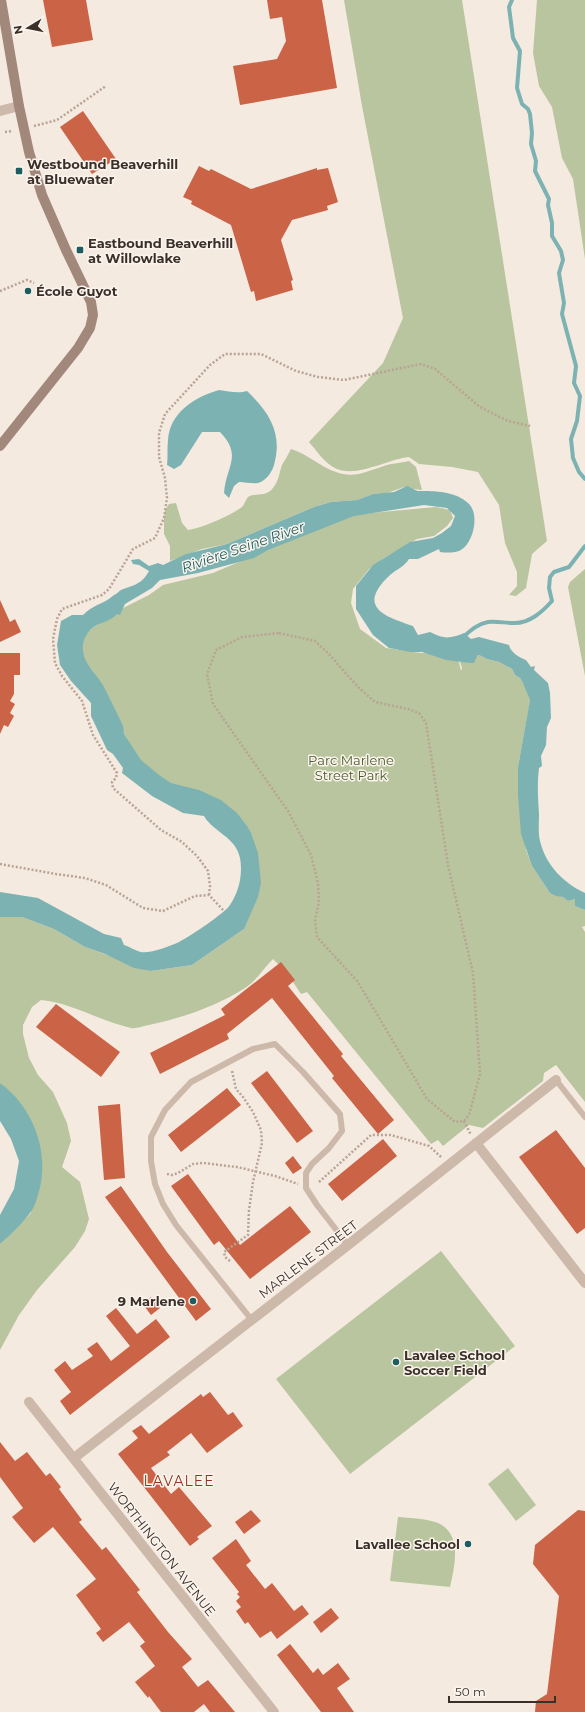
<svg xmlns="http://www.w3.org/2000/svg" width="585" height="1712" font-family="Montserrat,sans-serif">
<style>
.green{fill:#b9c59e}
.water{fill:#7db2b3}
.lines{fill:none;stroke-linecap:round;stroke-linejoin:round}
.stream{stroke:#7db2b3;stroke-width:4}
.building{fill:#cb6347}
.path{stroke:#b9a394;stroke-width:2.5;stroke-dasharray:2 2;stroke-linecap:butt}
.lane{stroke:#cdb9aa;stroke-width:6}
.street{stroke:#cdb9aa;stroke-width:10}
.secondary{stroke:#a1887b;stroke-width:10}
.poi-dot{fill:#1d5c5f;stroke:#fbf4ed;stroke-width:1.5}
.labels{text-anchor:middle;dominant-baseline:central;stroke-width:3;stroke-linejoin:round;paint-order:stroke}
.poi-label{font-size:13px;font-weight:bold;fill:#3b2f2a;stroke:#fbf4ed;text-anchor:start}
.park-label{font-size:13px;fill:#4b5a2c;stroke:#fbf4ed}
.street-label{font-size:13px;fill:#3b2f2a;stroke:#fbf4ed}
.water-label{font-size:14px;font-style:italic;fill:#1d5c5f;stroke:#fbf4ed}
.neighbourhood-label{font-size:14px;letter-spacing:1px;fill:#8e361f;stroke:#fbf4ed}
</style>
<rect width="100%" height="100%" fill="#f4eae0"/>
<path class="green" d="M344 0H462L547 541 532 554 526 588 516 596 509 595 517 586V572L505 543 499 505 478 472 452 467 419 464 409 457C387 459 354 480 333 467 324 462 316 450 309 442L383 363 403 318 362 106Z
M537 0H585V259L573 179 562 158 552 107 539 86 533 53Z
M291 449C308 454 320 467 336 472 354 479 367 471 384 466 392 463 401 463 409 461L416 467 422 490 413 489 410 487H404L387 493 373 494 357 500 331 502 314 507 227 544 202 549 170 561V546L164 534V518L165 510 169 504 176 503 182 523 188 530C203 528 229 516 242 507 245 504 245 500 248 497 255 492 265 498 273 488 279 481 279 473 282 465 285 460 288 455 291 449Z
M436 507 450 510 453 518 447 526 434 536 417 539 384 558 369 569 353 589 351 603 360 629 386 648 421 653 457 654 461 671 462 668 460 662H465L479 655 487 659 499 662 512 669 515 675 520 678 527 689 530 700 529 707 518 767 526 850 532 866 550 893 563 897 568 901 575 899V906L585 910V926L582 927 585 932V1102L556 1065 544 1073 543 1081 483 1128 469 1125 443 1146 438 1140 431 1144 307 992 301 994 287 973 273 959C264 968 256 981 245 988 217 1006 182 1018 149 1025 143 1026 136 1029 131 1028 100 1021 72 1003 41 1000L32 1007 23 1025V1034L29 1058 38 1075 53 1092 67 1123 71 1141 62 1167 80 1182 89 1219 85 1231 75 1247 37 1290 19 1315 0 1350V1244L31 1213 21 1104 0 1083V917H22L54 929 85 947 151 971 192 965 244 929 242 829 147 776 73 641 121 609 149 595 163 585 213 573 349 515Z
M585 569V676L568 587 570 582Z
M441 1251 515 1346 350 1474 276 1379Z
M508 1468 536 1505 516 1521 488 1484Z
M398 1517C409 1518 423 1518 435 1522 463 1531 455 1565 450 1587L390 1581Z"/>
<path class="water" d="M219 390C229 391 237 394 247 391 269 412 283 433 274 465 272 472 266 481 258 483 253 484 245 482 239 482L234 486 229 498 224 493C226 466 243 456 220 432H202L181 465 174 469 167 465C168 457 167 448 168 440 170 412 195 397 219 390Z
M407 486C411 487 414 490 418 491 435 491 455 491 468 503 480 513 474 542 461 550 456 553 446 553 440 552L439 549 418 559H409C404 567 397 569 390 575 357 606 382 616 413 626L418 635 430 632C443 639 450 639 464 633L471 639 479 637 509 645C510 652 520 658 526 660L531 667 535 666 534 670 548 683 550 693 551 718 547 727 546 745 541 756 542 766 539 768C537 783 538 798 539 814 539 823 538 833 540 841 546 866 564 883 585 893V910L575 906V899L568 901 563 897 556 896 550 893 532 866 521 834 518 795V767L530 700 523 683 520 678 515 675 512 669 499 662 487 659 479 655 477 656 474 663H470L446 660 422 652H410L389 648 373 635 356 609V586L373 565 410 542 433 538 442 533 451 526 455 516 447 508 424 505 354 516 268 550 254 558 198 573 160 580 152 588 125 604 120 615 117 614C110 622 99 622 91 629 85 635 82 643 83 651 84 664 97 675 103 685 110 699 117 713 123 726L124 734 141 760 159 775 171 783 199 790 221 800 237 813 247 826 251 833 258 853 261 883 258 897 244 929 192 965 151 971 134 968 105 954 85 947 54 929 22 917H0V892L38 898 104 934 121 938 124 945C130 947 136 951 141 952 149 954 171 946 179 942 189 937 225 913 230 905 239 892 243 874 240 858 236 837 213 832 204 816L183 813 152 796 122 773 123 768 113 754 107 750 91 716V703L71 681 60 665 57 645 61 621 72 615H83C94 604 104 604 114 595 117 594 119 591 121 590 134 585 142 584 149 571L139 565 133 564 131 560 139 559 149 566 158 563 163 565 186 554 227 544 314 507 331 502 357 500 373 494 394 492Z
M0 1083C33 1107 50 1152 39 1191 37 1198 35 1207 30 1213 22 1224 10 1235 0 1244V1215L14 1189 19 1161 11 1139 0 1121Z"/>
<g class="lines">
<path class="stream" d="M512 0 509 7 513 38 520 51 517 88 522 104 528 109 530 114 532 133 531 144 536 161 535 171 549 199 548 205 552 223V236L561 251 563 260 559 273 564 303 562 314 576 366 574 383 580 396 577 421 571 439 573 458 579 472 585 479
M462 638C470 631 477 624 488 622 496 621 505 623 513 623 529 624 542 612 552 601L549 588 550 577 554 572 569 567 585 546"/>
</g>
<path class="building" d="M43 0H86L93 40 52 47Z
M267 0H322L337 88 240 105 233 66 277 59 286 41 282 17 270 19Z
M83 111 116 159 92 174 60 127Z
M199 166 209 171 211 169 251 189 317 168V170L328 168 338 202 327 206 328 210 292 220 281 240 293 280 291 281 293 290 256 301 254 291 251 292 231 225 191 204 192 201 183 197Z
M0 600 10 622 15 619 21 632 0 642Z
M0 653H20V675H14V694L10 701 15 704 10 713 14 716 8 727 4 725 0 734Z
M281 962 295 980 288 986 343 1054 341 1056 394 1120 378 1134 332 1078 334 1076 272 998 227 1034 229 1039 160 1074 150 1053 225 1015 221 1009Z
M56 1004 120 1052 101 1077 36 1027Z
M267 1071 313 1131 297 1143 251 1083Z
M227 1088 241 1105 181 1152 168 1135Z
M120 1104 125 1178 104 1180 98 1106Z
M556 1130 585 1168V1228L577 1234 519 1157Z
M383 1139 397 1156 342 1201 328 1184Z
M293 1156 302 1168 293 1174 285 1163Z
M188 1174 240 1245 290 1206 311 1232 250 1279 219 1241 214 1245 171 1186Z
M121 1186 167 1252 211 1309 196 1321 105 1197Z
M151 1297 160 1308 151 1315 142 1303Z
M116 1308 137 1334 156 1319 170 1337 70 1415 60 1401 71 1392 54 1370 65 1361 72 1370 93 1356 87 1349 97 1342 111 1361 130 1346 106 1316Z
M210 1392 228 1415 233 1412 243 1426 207 1453 191 1433 167 1452 170 1455 151 1468 171 1494 179 1487 212 1526 197 1537 199 1539 190 1546 118 1454 138 1438 132 1431 141 1425 149 1434 201 1394 203 1397Z
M0 1442 15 1461 27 1452 46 1476 50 1473 61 1487 59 1489 82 1520 79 1522 102 1550 106 1547 140 1590 137 1592 168 1632 192 1659 182 1667 198 1687 208 1680 235 1712H210L204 1704 194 1712H161L149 1696 148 1698 135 1682 155 1666 140 1646 145 1642 129 1622 103 1642 96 1633 101 1629 76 1595 96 1579 53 1527 34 1543 12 1517 23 1508 0 1477Z
M251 1510 261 1521 244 1534 235 1522Z
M578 1510 585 1511V1712H535L536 1701 547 1694 559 1596 533 1564 535 1545Z
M236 1539 251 1561 246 1565 265 1589 272 1583 294 1611 302 1605 309 1614 277 1639 271 1631 260 1638 248 1622 245 1624 236 1611 241 1607 236 1601 240 1597 237 1594 239 1592 212 1558Z
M331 1608 339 1618 321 1633 313 1622Z
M290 1644 313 1673 318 1668 323 1675 338 1663 350 1679 337 1688 354 1712H321L277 1655Z"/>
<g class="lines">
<path class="path" d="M34 126 57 120 106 86
M5 132 13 131
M0 291 27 280 34 283
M279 633 315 641 328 653 358 687 375 702 408 709 419 713 426 723 448 865 473 973 480 1074 469 1115 464 1121 455 1122 427 1099 358 982 317 937 315 920 319 902 318 883 311 855 288 811 213 704 207 674 216 650 242 637Z
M0 864 56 874 85 878 106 885 143 908 163 911 195 896 209 895 224 911
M209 895 210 886 208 871 197 856 182 842 161 830 113 788 112 782 116 778 117 773 93 735 82 701 62 676 55 663 53 639 57 619 62 609 102 595 109 589 133 549 155 538 164 518 167 498 165 478 159 457V433L165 414 210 365 225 354H261L296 371 318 377 344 380 421 364 435 369 480 407 508 421 530 426
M464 1121 471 1135
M167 1174 172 1175 178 1173 193 1164 203 1163 237 1167 275 1176 298 1184
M319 1182 371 1135H391L429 1146 441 1157
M230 1261 225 1257 224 1252 248 1235 249 1210 253 1182 262 1143 261 1130 253 1112 243 1097 236 1089 232 1071"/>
<path class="lane" d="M556 1080 585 1117
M251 1319 176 1225 163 1204 155 1184 151 1161V1137L165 1110 191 1082 253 1049 275 1044 303 1072 340 1114 342 1131 329 1148 312 1164 306 1173V1188L317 1205 348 1245"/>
<path class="street" d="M0 111 19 106
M476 1143 585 1283
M29 1402 274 1712
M74 1458 348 1245 556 1080"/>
<path class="secondary" d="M0 446 78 348 90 328 93 315 91 302 66 250 42 195 29 152 19 106 1 0"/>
</g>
<g class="poi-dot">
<rect x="15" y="167" width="8" height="8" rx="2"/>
<rect x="76" y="246" width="8" height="8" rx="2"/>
<circle cx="28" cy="291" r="4"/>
<circle cx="193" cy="1301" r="4"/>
<circle cx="396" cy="1362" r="4"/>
<circle cx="468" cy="1544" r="4"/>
</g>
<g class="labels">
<g class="poi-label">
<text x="27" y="164">Westbound Beaverhill<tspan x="27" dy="15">at Bluewater</tspan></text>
<text x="88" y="243">Eastbound Beaverhill<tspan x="88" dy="15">at Willowlake</tspan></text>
<text x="36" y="291">École Guyot</text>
<text x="185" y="1301" text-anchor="end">9 Marlene</text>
<text x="404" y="1355">Lavalee School<tspan x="404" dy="15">Soccer Field</tspan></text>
<text x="460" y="1544" text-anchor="end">Lavallee School</text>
</g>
<g class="park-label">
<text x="351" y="760">Parc Marlene<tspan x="351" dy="15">Street Park</tspan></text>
</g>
<g class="street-label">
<text transform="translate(308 1259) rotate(-37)">MARLENE STREET</text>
<text transform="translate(162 1549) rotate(52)">WORTHINGTON AVENUE</text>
</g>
<g class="water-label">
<text transform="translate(243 547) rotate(-19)">Rivière Seine River</text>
</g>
<g class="neighbourhood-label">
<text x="179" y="1481">LAVALEE</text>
</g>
</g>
<g transform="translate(28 28) rotate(260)" stroke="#fbf4ed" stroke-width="3" paint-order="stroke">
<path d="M0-3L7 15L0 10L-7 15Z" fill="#3b2f2a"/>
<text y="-6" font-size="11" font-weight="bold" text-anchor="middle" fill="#3b2f2a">N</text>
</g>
<path d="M449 1696v6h106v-6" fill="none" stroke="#3b2f2a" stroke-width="2"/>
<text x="455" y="1696" font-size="12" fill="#3b2f2a" stroke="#fbf4ed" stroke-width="3" paint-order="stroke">50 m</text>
</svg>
